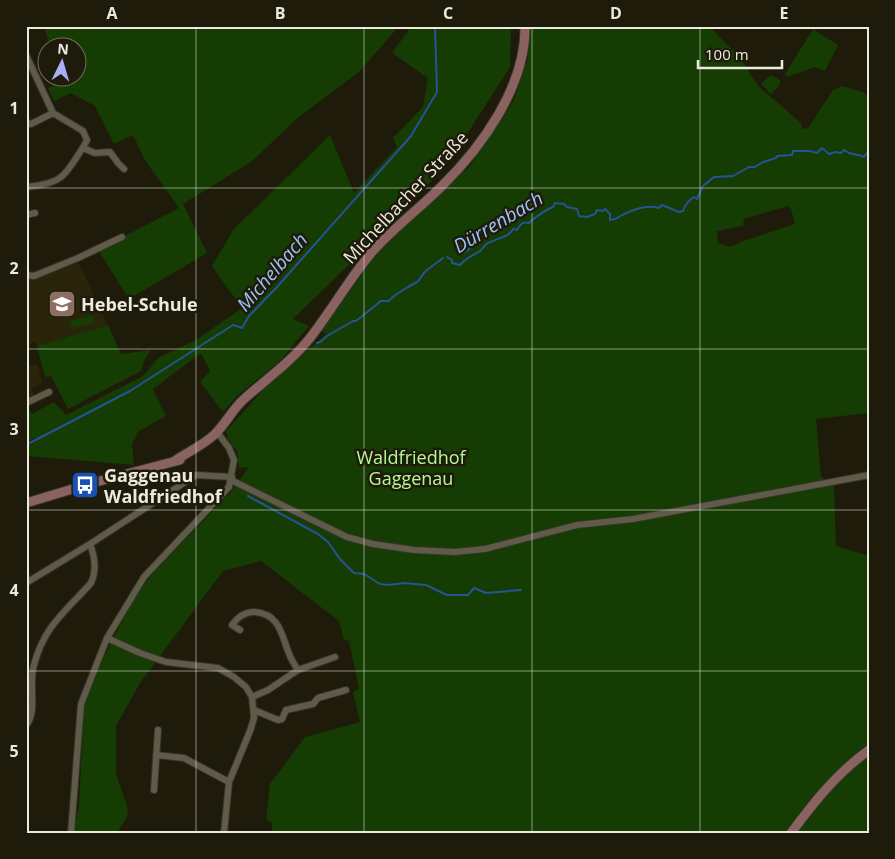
<svg xmlns="http://www.w3.org/2000/svg" width="895" height="859" font-family="'Open Sans',sans-serif">
<style>
.built{fill:#2a240b}
.green{fill:#153c02;fill-rule:evenodd}
.water{fill:#245496}
.lines{fill:none;stroke-linecap:round;stroke-linejoin:round}
.stream{stroke:#245496;stroke-width:2}
.street-casing{stroke:#36342d;stroke-width:8}
.secondary-casing{stroke:#36342d;stroke-width:11}
.street{stroke:#5f5b48;stroke-width:6}
.secondary{stroke:#8a6360;stroke-width:9}
.grid{fill:none;stroke:#eceadf;stroke-width:1;stroke-opacity:0.55}
.labels{text-anchor:middle;dominant-baseline:central;stroke-width:5;stroke-linejoin:round;paint-order:stroke}
.street-label{font-size:18px;fill:#eceadf;stroke:#1f1b0a}
.poi-label{font-size:18px;font-weight:bold;fill:#eceadf;stroke:#1f1b0a;text-anchor:start}
.park-label{font-size:18px;fill:#b1fb96;stroke:#1f1b0a}
.water-label{font-size:19px;font-style:italic;fill:#9bc3fb;stroke:#1f1b0a}
.neatline{fill:none;stroke:#eceadf;stroke-width:2}
.grid-label{font-size:16px;text-anchor:middle;font-weight:bold;fill:#eceadf}
</style>
<rect width="100%" height="100%" fill="#1f1b0a"/>
<path class="built" d="M79 263 108 325 37 346 35 342 26 346V282Z
M38 364 42 383 31 388 34 395 26 399V367Z"/>
<path class="green" d="M43 26H399L359 72 300 116 251 162 183 204 207 253 129 299 98 250 179 208 146 162 133 135 114 144 95 106 71 93 54 101 48 88 64 80 63 78H78V48L51 47Z
M406 26H511L510 67 449 162 390 225 293 319 309 326 281 360 237 396 223 412 200 382 210 371 201 353 153 389 166 416 139 431 132 444 134 465 26 456V447L37 441 36 438 26 443V406L32 414 54 402 66 415 143 376 158 358 196 340 242 308 212 266 234 229 330 135 354 193 397 147 393 138 423 107 428 78 392 53 409 30Z
M529 26H706L715 32 741 59 758 86 801 123 802 129 808 128 833 90 842 86 863 92 869 97V413L816 419 821 477 834 487 836 546 869 556V743L841 766 784 833H272V823L266 819 270 784 305 737 360 722 353 692 359 689 349 641 344 640 339 621 261 561 223 571 140 683 116 726V774L128 809 127 817 117 833H74L79 805 84 706 105 655 134 598 155 571 231 492 249 467 239 468 237 451 228 439 226 431 264 389 326 334 321 331 374 257 410 219 470 166 513 102 528 58ZM788 206 791 209 795 224 743 241 730 247 718 243 717 231 743 226 744 219Z
M813 29 838 45 825 71 815 67 787 77 785 74Z
M771 75 781 81 779 86 771 94 761 84Z
M92 315 94 323 75 328 70 324 71 320Z
M108 325 121 354 151 350 145 359 141 371 68 409 51 376 45 377 37 346Z
M869 755V833H797C818 803 840 777 869 755Z"/>
<path class="water" d="M476 234 480 237V243L464 254 459 253 458 248Z"/>
<g class="lines">
<path class="stream" d="M447 257 452 260V263L460 265C466 258 472 256 480 251 482 250 484 246 485 245 494 238 508 239 513 229L517 230C520 225 522 221 529 223 534 218 547 209 553 207L555 203 564 204 567 207 577 209 579 216 587 217 595 214 597 210 603 211 605 209 610 214V220C616 220 617 218 622 215 632 210 647 204 659 208L662 205 679 212 683 211C685 205 689 200 694 197L697 199 703 186 714 177 733 176 749 167H755L763 162 776 158 777 156 792 155 793 151H809L817 153 822 148 829 154 836 152 841 153 844 150C852 156 856 153 864 157L867 153 869 158
M317 343C322 342 323 339 327 336 336 331 344 326 353 321H356L381 301H389C392 296 411 285 417 282 420 280 422 275 424 273 430 267 437 263 443 258
M26 445 130 391 233 325 242 328 249 316 276 288 411 136 437 92 435 26
M248 496 318 534 328 542 340 559 354 573 364 574 380 584 389 585 404 583 426 585 447 595H468L474 588 486 593 521 590"/>
<g class="street-casing">
<path id="street" d="M26 55 53 113 83 131 87 140C83 148 68 172 61 177 52 184 37 186 26 187
M26 123 31 124 53 113
M83 148 95 153 110 152 118 163 124 169
M26 215 35 213
M26 275 34 276 78 258 122 237
M26 403 49 392
M231 480 347 537 373 544 414 550 455 552 485 549 577 525 633 519 869 475
M26 583 90 544 196 475 232 477
M240 630 232 625C238 617 244 612 255 612 281 614 282 638 290 656 292 661 295 665 298 670
M107 638 140 653 166 662 218 668 234 677 246 687 252 697 254 718 250 731 229 782 224 833
M252 697 268 690 298 670 335 657
M254 710 278 720 282 719 286 710 313 704 318 698 346 690
M26 725C38 713 28 683 34 665 44 626 66 611 91 583 97 570 95 557 90 544
M156 755 184 758 229 782
M154 790 158 730
M71 833 81 704 107 638 144 577 229 487 234 460 229 448 217 432"/>
</g>
<g class="secondary-casing">
<path id="secondary" d="M176 460C188 452 203 445 214 435 225 425 232 410 243 400 265 380 291 362 310 338 332 310 349 279 372 252 393 228 419 209 441 187 482 147 526 86 525 26
M26 503 96 482 180 460
M791 833C815 801 836 774 869 750"/>
</g>
<use href="#street" class="street"/>
<use href="#secondary" class="secondary"/>
</g>
<path class="grid" d="M196 26V833M364 26V833M532 26V833M700 26V833M26 188H869M26 349H869M26 510H869M26 671H869"/>
<defs>
<g id="school-square" transform="scale(1.4375)"><rect x="-9" y="-9" width="18" height="18" rx="4" fill="#8d6e63" stroke="#1f1b0a"/><path d="M0-5L7-2L0 1L-7-2ZM-4 1L0 2.5L4 1V4Q0 6-4 4Z" fill="#fff"/></g>
<g id="bus-square" transform="scale(1.4375)"><rect x="-9" y="-9" width="18" height="18" rx="4" fill="#1a4fb4" stroke="#1f1b0a"/><path d="M-5-6H5V4H4V6H2V4H-2V6H-4V4H-5ZM-3.5-4V0h7V-4ZM-3.5 1.2v1.5H-2V1.2ZM2 1.2v1.5H3.5V1.2Z" fill="#fff"/></g>
</defs>
<g fill-rule="evenodd">
<use href="#school-square" x="62" y="304"/>
<use href="#bus-square" x="85" y="485"/>
</g>
<g class="labels">
<g class="street-label">
<text transform="translate(405 197) rotate(-47)">Michelbacher Straße</text>
</g>
<g class="poi-label">
<text x="81" y="304">Hebel-Schule</text>
<text x="104" y="475">Gaggenau<tspan x="104" dy="21">Waldfriedhof</tspan></text>
</g>
<g class="park-label">
<text x="411" y="457">Waldfriedhof<tspan x="411" dy="21">Gaggenau</tspan></text>
</g>
<g class="water-label">
<text transform="translate(498 222) rotate(-31)">Dürrenbach</text>
<text transform="translate(272 272) rotate(-49)">Michelbach</text>
</g>
</g>
<rect width="895" height="859" fill="none" stroke="#1f1b0a" stroke-width="55"/>
<g transform="translate(62 62) rotate(5)"><circle r="24" fill="#1f1b0a" stroke="#716e5f"/>
<path d="M0-4L9 19L0 12L-9 19Z" fill="#abaffb"/>
<text y="-8" font-size="14" font-weight="bold" text-anchor="middle" fill="#eceadf">N</text>
</g>
<path d="M698 60v8h84v-8" fill="none" stroke="#eceadf" stroke-width="2.5"/>
<text x="705" y="60" font-size="15" fill="#eceadf" stroke="#1f1b0a" stroke-width="4" paint-order="stroke">100 m</text>
<rect x="28" y="28" width="840" height="804" class="neatline"/>
<g class="grid-label">
<text x="112" y="19">A</text>
<text x="280" y="19">B</text>
<text x="448" y="19">C</text>
<text x="616" y="19">D</text>
<text x="784" y="19">E</text>
<text x="14" y="114">1</text>
<text x="14" y="274">2</text>
<text x="14" y="435">3</text>
<text x="14" y="596">4</text>
<text x="14" y="757">5</text>
</g>
</svg>
